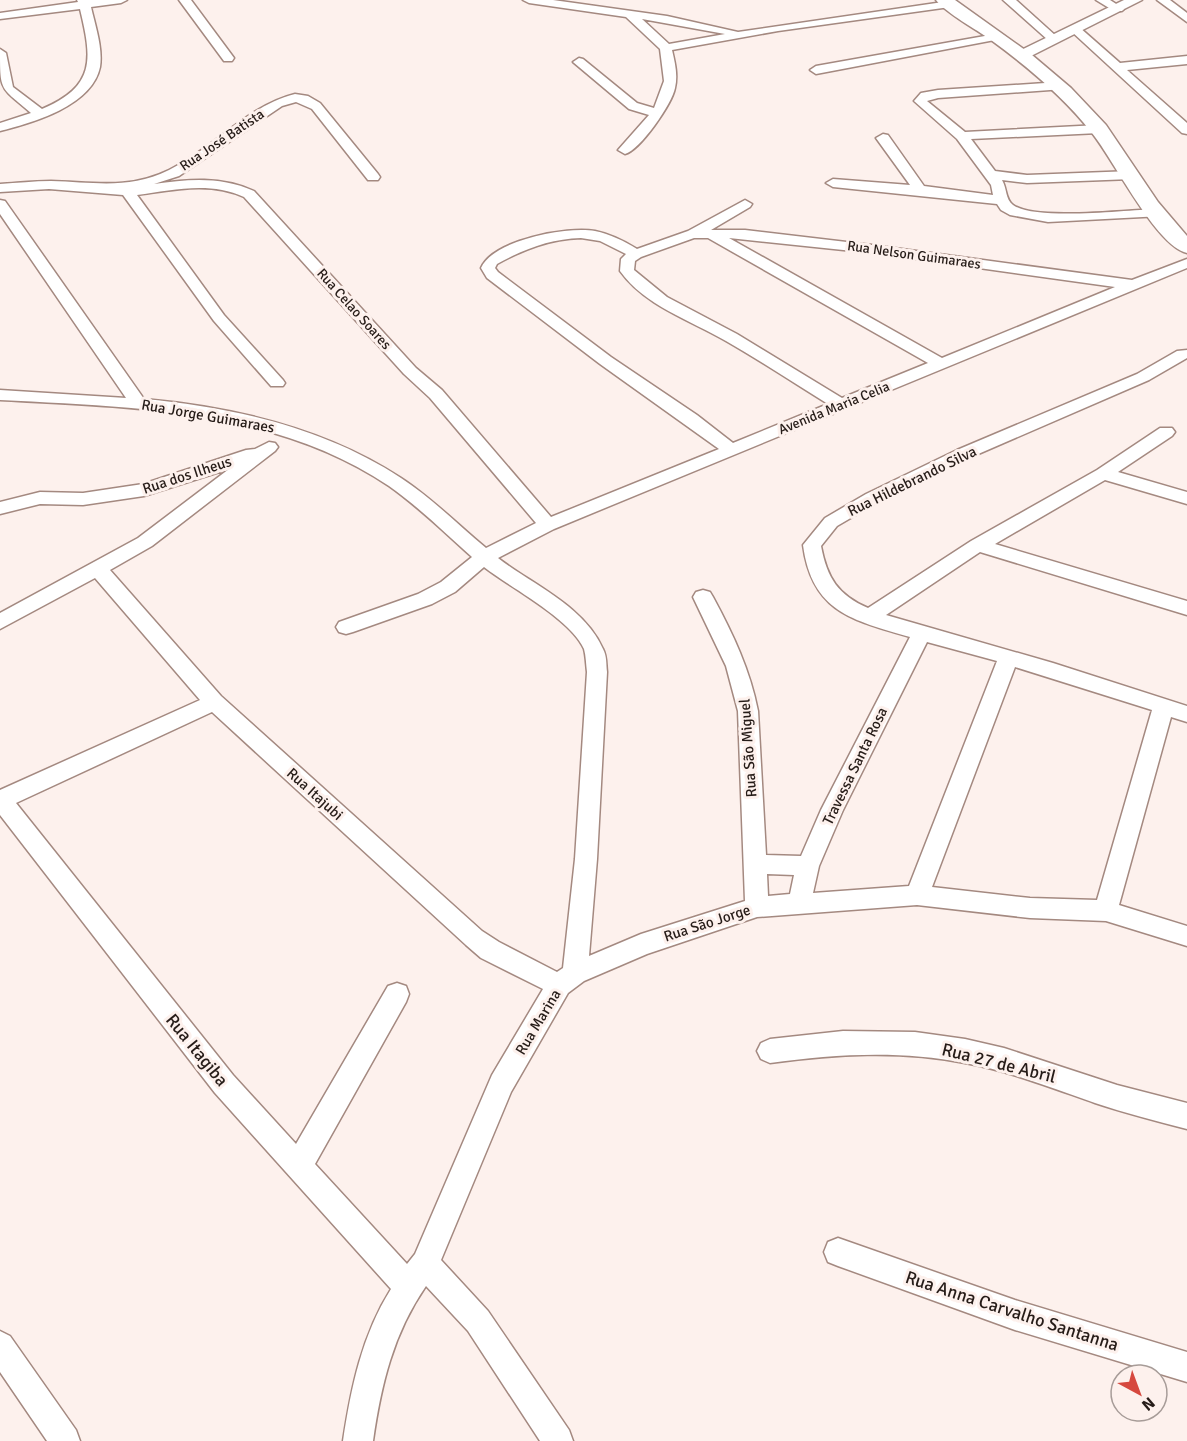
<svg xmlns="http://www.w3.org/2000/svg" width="1187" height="1441" font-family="Signika,sans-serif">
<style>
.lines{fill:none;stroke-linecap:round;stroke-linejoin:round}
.minor-casing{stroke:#a48980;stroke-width:3}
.tertiary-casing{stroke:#a48980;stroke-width:3}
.secondary-casing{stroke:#a48980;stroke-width:3}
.minor{fill:#fff;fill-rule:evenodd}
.tertiary{fill:#fff;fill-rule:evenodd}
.secondary{fill:#fff;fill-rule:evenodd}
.labels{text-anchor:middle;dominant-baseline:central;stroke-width:6;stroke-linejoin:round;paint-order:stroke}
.far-street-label{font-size:14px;fill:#261c18;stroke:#fdf1ed}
.street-label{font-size:15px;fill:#261c18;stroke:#fdf1ed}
.near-street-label{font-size:18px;fill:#261c18;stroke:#fdf1ed}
</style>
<rect width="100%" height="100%" fill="#fdf1ed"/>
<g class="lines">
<g class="minor-casing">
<path id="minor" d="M77 0H127L121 3 91 7C95 25 103 48 100 67 92 106 32 123 0 131V123L31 113C0 86 0 93 0 49L6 53 13 87 42 109C96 86 92 59 80 9L0 19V13L78 2Z
M179 0H191L234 58 232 61H224Z
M523 0H553L667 16 738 32 950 1 956 4 950 7 778 31 672 50C675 63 678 75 675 88 672 104 640 150 625 154L618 150 649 115 629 109 573 62 579 58 583 59 637 103 654 108 664 81 660 49 626 17 529 3ZM642 19 725 34 669 44Z
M1003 0H1016L1056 36V40H1048Z
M1096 0H1110L1124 9 1122 11H1114Z
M1157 0H1170L1187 13V22Z
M1075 26 1079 27 1120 63 1187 56V64L1127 70 1187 123V134L1182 133 1071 31V27Z
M996 34 1002 37 1000 39 816 74 810 70 816 66Z
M1060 82 1064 83 1066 86 1064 89 938 98 927 101 965 132 1099 125 1105 129 1099 133 971 139 995 171 1027 175 1132 171 1139 175 1132 179 1027 183 1002 180C1007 188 1005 199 1013 205 1035 221 1127 210 1157 209L1162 210 1164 213 1162 216 1048 222 1010 215 1001 210 997 204 833 187 826 183 833 179 910 185 876 138 883 134 888 135 924 186 993 195 991 185 957 139 914 101 921 93 938 90Z
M295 94 308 96 320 103 378 174 380 177 378 180H368L312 109 296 102 282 106 179 176 154 184C188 179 221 176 254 191L416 368 442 390 551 517 719 449 600 364 487 278 481 268C493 240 567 226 595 231 610 234 624 241 637 249L688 231 745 200 752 204 750 207 711 230H745L872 245 1132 280 1187 259V268L554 529 498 558C533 585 584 606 603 649 607 656 606 664 607 672L597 859 589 956 641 934 745 901 738 711 726 666 693 597 696 592 703 590 710 592 713 597C733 634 750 670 758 711L766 855 801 856 821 810 910 637C852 620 812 612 803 545L825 518 866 494 957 450 1137 374 1177 351 1187 350V358L1149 380 969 458 878 502 837 526 821 546C827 578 838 595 868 608L971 541 1097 470 1160 428H1172L1175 432 1172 436 1118 472 1187 492V504L1105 480 995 544 1187 601V615L980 552 886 615 1053 663 1187 706V722L1171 717 1119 905 1187 926V946L1106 921 1030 918 917 905 757 917 647 954 584 981 568 993 511 1092 441 1260 488 1311 569 1430 573 1441H540L468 1331 426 1286C393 1334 381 1385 373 1441H343C351 1388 362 1335 391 1289L215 1093 0 815V790L200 700 95 578 0 629V613L138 538 229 469 144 496 83 505 40 504 0 514V502L40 492 83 493 143 484 246 450 255 449 269 442 275 443 278 447 275 451 152 546 110 570 221 696 482 931 499 942 557 972 563 968 575 859 587 672C586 665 586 656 584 649 571 619 511 588 484 567L455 592 432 604 353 632 346 634 339 632 336 627 339 622 418 594 441 582 472 557C445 533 419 507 389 486 275 409 132 407 0 400V390L126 398 0 214V200L5 201 144 399C233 407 325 428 401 478 432 498 458 525 486 548L536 523 430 398 404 374 244 197C210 181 173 190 137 195L224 315 283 380 285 383 283 386H271L214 321 123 195 49 189 0 192V184C17 183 34 181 51 181 94 182 128 190 169 170 213 149 247 106 295 94ZM581 238 600 241 626 254 621 259 620 271C645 306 690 320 726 341 761 361 794 383 828 404L733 443 697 415 611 357 498 272 495 268 497 264C524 249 550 239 581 238ZM694 238H708L928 363 842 398 737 334 667 297 634 270 635 261 641 257ZM729 238 872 253 1115 287 942 358ZM927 642 997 661 909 886 813 893 819 866 843 810ZM1015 667 1152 710 1097 900 1030 898 932 887ZM212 712 466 945 481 958 543 989 492 1075 415 1254 407 1264 315 1164 406 1002 409 994 406 986 397 983 388 986 296 1144 233 1075 16 803ZM767 874 794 875 790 894 768 896Z
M843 1031 915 1032 965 1039 1004 1048 1117 1085 1187 1103V1129C1156 1121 1125 1113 1095 1103 1052 1088 1009 1071 965 1063 900 1050 835 1054 770 1063L761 1059 757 1051 761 1043 770 1039Z
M838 1238 1015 1300 1187 1352V1382L1015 1330 838 1266 828 1262 824 1252 828 1242Z
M0 1331 10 1336 76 1430 80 1441H47L0 1372Z"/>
</g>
<g class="tertiary-casing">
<path id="tertiary" d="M1124 0H1142L1027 58H1017L1014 55 1017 52Z"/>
</g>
<g class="secondary-casing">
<path id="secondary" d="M936 0H955L1032 55 1071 88 1106 125 1158 202 1187 236V253C1156 246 1114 160 1092 133 1064 97 1028 67 991 40 976 29 947 14 936 0Z"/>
</g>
<use href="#minor" class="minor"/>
<use href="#tertiary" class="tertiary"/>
<use href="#secondary" class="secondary"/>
</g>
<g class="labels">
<g class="far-street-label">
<text transform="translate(222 140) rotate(-34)">Rua José Batista</text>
<text transform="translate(914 255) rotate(8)">Rua Nelson Guimaraes</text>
<text transform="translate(354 309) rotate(48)">Rua Celao Soares</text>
<text transform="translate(834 408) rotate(-22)">Avenida Maria Celia</text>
</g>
<g class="street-label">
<text transform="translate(208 416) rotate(10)">Rua Jorge Guimaraes</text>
<text transform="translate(187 475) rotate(-18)">Rua dos Ilheus</text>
<text transform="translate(912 481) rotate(-26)">Rua Hildebrando Silva</text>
<text transform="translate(748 748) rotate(-94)">Rua São Miguel</text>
<text transform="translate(855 766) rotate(-64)">Travessa Santa Rosa</text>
<text transform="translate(315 794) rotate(42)">Rua Itajubi</text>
<text transform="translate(707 923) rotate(-18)">Rua São Jorge</text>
<text transform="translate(538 1022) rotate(-59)">Rua Marina</text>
</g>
<g class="near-street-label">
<text transform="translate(197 1050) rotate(51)">Rua Itagiba</text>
<text transform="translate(999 1063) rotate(14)">Rua 27 de Abril</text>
<text transform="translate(1012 1311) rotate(18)">Rua Anna Carvalho Santanna</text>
</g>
</g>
<g transform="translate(1139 1393) rotate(139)"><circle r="28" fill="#fdf1ed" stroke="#a79c98" stroke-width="1.5"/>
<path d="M0-4.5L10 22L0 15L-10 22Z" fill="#d6483e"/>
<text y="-9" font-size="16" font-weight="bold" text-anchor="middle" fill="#261c18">N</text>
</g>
</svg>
